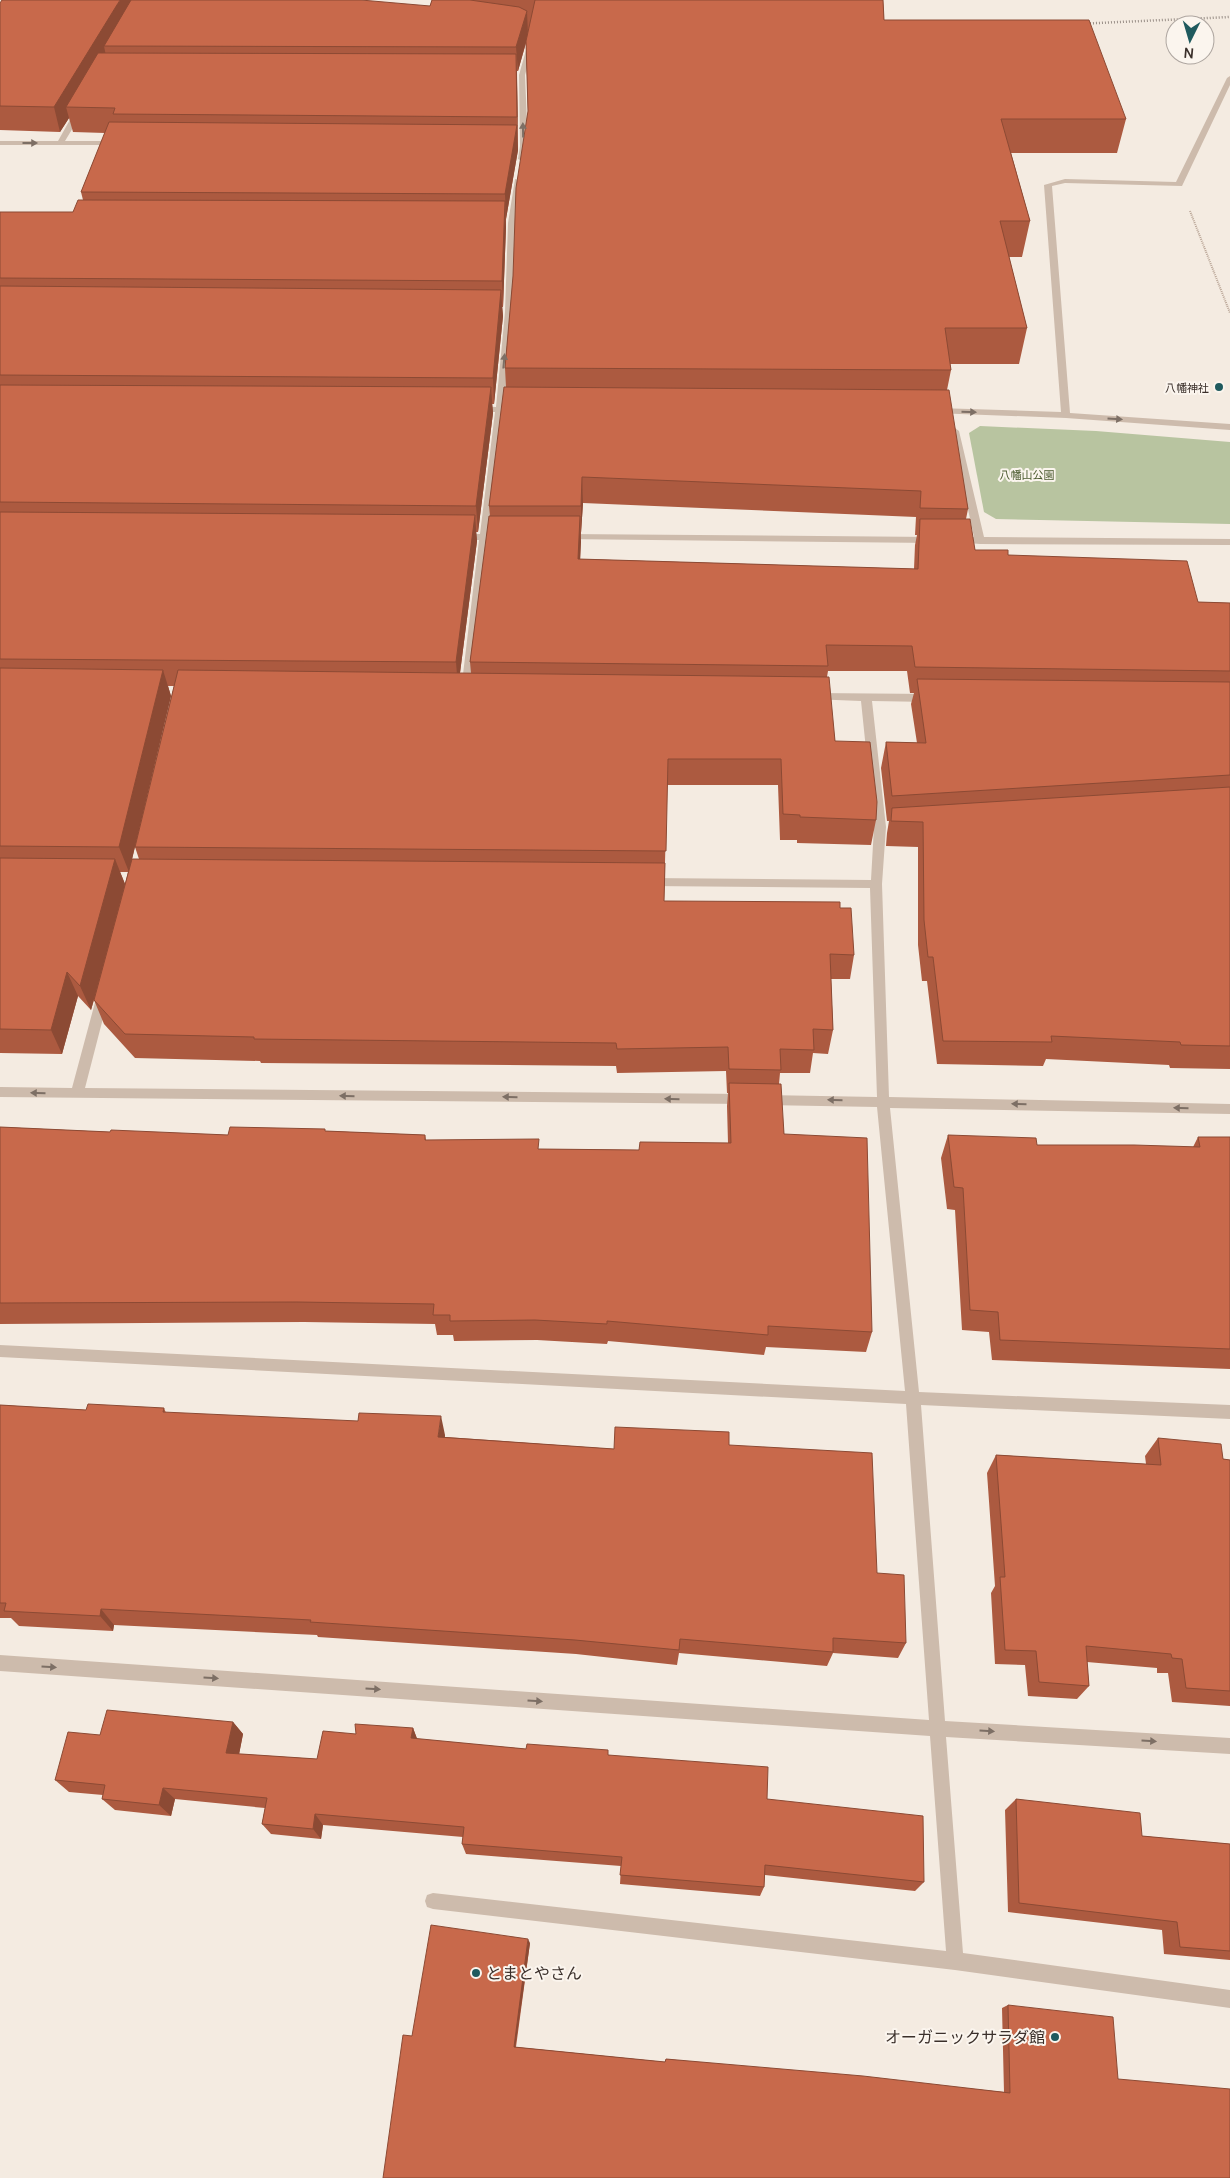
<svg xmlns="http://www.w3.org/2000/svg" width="1230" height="2178" font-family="Manrope,'Noto Sans JP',sans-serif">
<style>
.green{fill:#b8c4a0}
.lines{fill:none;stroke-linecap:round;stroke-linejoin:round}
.path{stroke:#b9a596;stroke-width:2;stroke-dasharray:1 1;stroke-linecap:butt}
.minor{fill:#cdbbac;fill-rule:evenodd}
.rail{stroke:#3b302b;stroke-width:2.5;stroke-dasharray:0.5 2.5;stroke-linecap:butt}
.wall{fill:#ac5a40;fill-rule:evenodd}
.shaded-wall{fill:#8c4a34}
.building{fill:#c8694b;stroke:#8c4a34}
.oneway{fill:#7d6f65}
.poi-dot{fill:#1f5a5e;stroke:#fbf5ee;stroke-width:2}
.labels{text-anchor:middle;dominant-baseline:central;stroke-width:4;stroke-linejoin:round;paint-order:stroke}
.far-poi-label{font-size:11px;fill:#3b302b;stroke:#fbf5ee;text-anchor:end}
.far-park-label{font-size:11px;fill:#4a5a2e;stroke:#fbf5ee}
.near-poi-label{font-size:16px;fill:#3b302b;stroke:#fbf5ee;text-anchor:start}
</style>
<rect width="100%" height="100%" fill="#f4ebe1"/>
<path class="green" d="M980 426 1096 431 1230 442V524L996 519 984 512 969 433Z"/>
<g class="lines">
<path class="path" d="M1190 211 1230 313"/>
<path class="minor" d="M531 41 534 43 525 75 528 146 526 159 522 161 518 159 520 146 519 75 528 43Z
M1230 76V85L1182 186 1065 183 1052 186 1070 413 1230 424V430L1066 418 934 413 933 411 937 408 1061 412 1044 185 1065 179 1176 182 1227 78Z
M76 109 83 111 65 141H119V145H0V141H58Z
M515 179 522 181 516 223 513 312 505 407H517L521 410 517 413 504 412 490 534H503L508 537 503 540H489L471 691 466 694 461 691 479 540H460L455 537 460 534H480L495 412H477L473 409 477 406 496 407 505 312 508 223Z
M955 428 959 431 984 537 1230 539V545L980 544 955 542 953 540 958 537H974L951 431Z
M565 534 933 537 938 540 933 543 562 539V535Z
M815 693 930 694 935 698 930 702 872 701 886 827 882 884 889 1097 1230 1104V1114L890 1108 919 1392 1230 1405V1419L921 1405 945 1721 1230 1738V1754L946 1737 963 1953 1230 1990V2008L955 1970 433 1909 427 1907 425 1901 427 1895 433 1893 946 1951 930 1736 0 1671V1655L929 1720 906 1404 0 1357V1345L905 1391 877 1107 765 1105 761 1104 759 1100 761 1096 765 1095 877 1097 870 888 649 886 643 882 649 878 871 880 874 827 861 701 811 699V695Z
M103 990 107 992 109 995 85 1088 745 1094 749 1095 751 1099 749 1103 745 1104 0 1097V1087L72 1088 97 995 99 992Z"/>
<path class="rail" d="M1075 24 1230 17"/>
</g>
<path class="wall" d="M432 0H883L884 20 1126 119 1117 153H1011L1030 221 1022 257H1009L1027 328 1019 364H950L951 370 947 390 968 509 966 519 975 550 1008 555 1198 602 1230 603V1069L1170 1068 1169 1065 1046 1059 1043 1066 937 1064 927 981H922L918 945V847L886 846 887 833 889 821H887L881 768 886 742 917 743 911 704 914 693H910L907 671H828L827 677 835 741 876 820 871 845 797 843V840H780L778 785H667L664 901 840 908 854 955 850 979H831L833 1030 828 1054 813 1053 810 1073H780L779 1084 784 1134 872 1332 866 1352 766 1347 764 1355 608 1341 607 1344 537 1340 454 1341 453 1335H437L435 1324 304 1322 0 1324V1127L110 1132 228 1135 325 1129V1131L425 1135 426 1140 539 1149 639 1150 728 1143 727 1106 728 1093H727L726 1071 617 1073 616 1066 261 1063 260 1061 135 1058 104 1024 94 1000 91 1010 78 996 62 1054 0 1053V212H73L83 200 81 192 105 133 73 132 69 118 60 132 0 130V3L430 6ZM526 43 528 112 505 368 506 387 489 506 490 516 470 662 471 673H460L477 541 476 532H478L493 413 492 404H494L503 316 502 307H503L506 227V219L518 150 517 71H518ZM583 503 916 517 915 535H917L915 545 914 569 580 559 581 533ZM168 686H174L135 847 139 859H132L171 696ZM120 872H128L125 884Z
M948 1135 1037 1145 1193 1147 1198 1137H1230V1369L992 1360 989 1332 962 1330 955 1210 947 1209 941 1158Z
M0 1405 86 1410 164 1408 166 1413 445 1435V1437L614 1449 729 1445 877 1573 906 1643 898 1658 833 1653 827 1666 679 1653 677 1665 576 1654 318 1637 317 1635 114 1625 113 1631 19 1626 11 1618H0Z
M1158 1438 1223 1459 1230 1460V1706L1172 1702 1168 1673H1157V1668L1087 1662 1089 1686 1077 1699 1028 1696 1025 1665 995 1664 991 1593 995 1586 987 1473 996 1455 1146 1464 1145 1456Z
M233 1722 243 1734 239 1754 317 1759 356 1734 413 1728 417 1739 526 1749 608 1755 767 1799 924 1882 915 1891 765 1875 764 1887 760 1896 620 1884 621 1866 466 1854 462 1844 463 1837 323 1825 321 1839 271 1834 262 1824 265 1808 175 1799 171 1816 115 1810 102 1799 103 1795 69 1792 55 1780 100 1735Z
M1016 1799 1142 1836 1230 1844V1960L1164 1954 1162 1930 1008 1912 1005 1810Z
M530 1943 516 2047 665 2062 666 2059 1004 2092 1002 2008 1008 2005 1118 2079 1230 2178 412 2036Z"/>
<path class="shaded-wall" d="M120 0H140L104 46 106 56 66 107 69 118 60 132 54 107Z
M527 11 528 35 518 71 516 47Z
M516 54 517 79 518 142 517 117Z
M517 125 518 150 506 219 505 194Z
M505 201 506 227 503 307 502 281Z
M501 290 503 316 494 404 493 378Z
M491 387 493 413 478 532 476 506Z
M582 477 583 503 581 533V506Z
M475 515 477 541 458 688 456 662Z
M580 516 581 542 579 585 578 559Z
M163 670 171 696 129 872 119 847Z
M115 859 125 884 91 1010 80 986Z
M67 972 78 996 62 1054 51 1030Z
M441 1416 445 1435 442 1455 438 1437Z
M101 1609 114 1625 113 1631 100 1616Z
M233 1722 243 1734 237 1765 226 1753Z
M413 1728 418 1741 411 1738Z
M163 1788 175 1799 171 1816 159 1805Z
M315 1814 323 1825 321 1839 313 1829Z
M528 1939 530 1943 515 2049 514 2047Z"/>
<path class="building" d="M2 0H120L54 107 0 106V3Z
M131 0H361L430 6 432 0H470L519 7 527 11 516 47 104 46Z
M535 0H883L884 20H1089L1126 119H1001L1030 221H1000L1027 328H945L951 370 505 368 513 276 516 188 528 111 526 41Z
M98 53 516 54 517 117 113 114 115 108 66 107Z
M109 122 517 125 505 194 81 192Z
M78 200 505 201 502 281 0 278V212H73Z
M0 286 501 290 493 378 0 375Z
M0 385 491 387 476 506 0 502Z
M504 387 949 390 968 509 920 508 921 491 582 477 581 506H489Z
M0 512 475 515 456 662 0 659Z
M489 516H580L578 559 918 569 920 519H970L975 550H1008V555L1187 561 1198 602 1230 603V671L915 667 912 646 826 645 828 666 470 662Z
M0 668 163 670 119 847 0 846Z
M178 670 829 677 835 741 870 742 877 802 876 820 800 817V815L783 814 781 759H668L666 851 135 847Z
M917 679 1230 682V775L892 796 886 742 926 743Z
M1230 787V1046L1181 1045 1180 1042 1051 1036 1052 1042 943 1041 933 957H928L924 920 923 822 891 821 892 808Z
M0 858 115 859 80 986 67 972 51 1030 0 1029Z
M132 859 665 863 664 901 840 902V908H851L854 955 830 954 833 1030 813 1029 814 1050 780 1049 781 1070 729 1069 728 1047 617 1049 616 1043 254 1039V1037L125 1034 94 1000Z
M729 1083 781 1084 784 1134 867 1138 872 1332 768 1326V1335L607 1321V1324L535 1320 450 1321V1315H433L434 1304 297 1302 0 1303V1127L110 1132 111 1130 228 1135 230 1127 325 1129V1131L425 1135V1140L539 1139 538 1149 639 1150 640 1142 731 1143Z
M948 1135 1036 1138 1037 1145H1134L1200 1147 1198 1137H1230V1349L1000 1340 998 1312 970 1310 963 1188 954 1187Z
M88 1404 164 1408 163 1412 358 1421 359 1413 441 1416 438 1437 614 1449 615 1427 729 1432V1445L872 1453 877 1573 904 1575 906 1643 833 1638V1652L680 1639 679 1650 575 1640 310 1622 311 1620 101 1609 100 1616 4 1611 6 1603H0V1405L86 1410Z
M1158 1438 1221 1444 1223 1459 1230 1460V1691L1186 1688 1182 1659 1172 1658 1171 1654 1086 1646 1089 1686 1039 1682 1036 1651 1005 1650 1000 1577H1005L996 1455 1161 1465Z
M107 1710 233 1722 226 1753 317 1759 323 1731 356 1734 355 1724 413 1728 411 1738 526 1749 527 1744 608 1750V1755L768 1767 767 1799 923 1816 924 1882 765 1865 764 1887 620 1875 622 1857 462 1844 464 1827 315 1814 313 1829 262 1824 267 1798 163 1788 159 1805 102 1799 105 1785 55 1780 68 1732 100 1735Z
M1016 1799 1140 1813 1142 1836 1230 1844V1951L1180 1947 1177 1922 1019 1903Z
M431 1925 528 1939 514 2047 665 2062 666 2059 863 2076 1010 2093 1008 2005 1113 2017 1118 2079 1230 2089V2178H383L403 2035 412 2036Z"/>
<defs><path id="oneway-solid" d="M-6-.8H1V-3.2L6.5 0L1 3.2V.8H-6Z" transform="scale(1.25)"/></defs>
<g class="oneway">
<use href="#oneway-solid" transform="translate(523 130) rotate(-91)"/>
<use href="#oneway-solid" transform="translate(30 143)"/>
<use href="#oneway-solid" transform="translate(504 361) rotate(-85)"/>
<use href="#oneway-solid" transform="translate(969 412) rotate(2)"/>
<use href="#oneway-solid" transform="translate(1115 419) rotate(4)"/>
<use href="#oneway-solid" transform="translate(38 1093) rotate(-179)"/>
<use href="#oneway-solid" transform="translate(347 1096) rotate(-179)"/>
<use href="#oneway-solid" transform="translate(510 1097) rotate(-179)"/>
<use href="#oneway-solid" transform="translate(672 1099) rotate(-179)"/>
<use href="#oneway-solid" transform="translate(835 1100) rotate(-179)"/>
<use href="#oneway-solid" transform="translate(1019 1104) rotate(-179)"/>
<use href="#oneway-solid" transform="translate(1181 1108) rotate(-179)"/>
<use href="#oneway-solid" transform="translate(49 1667) rotate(4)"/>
<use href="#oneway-solid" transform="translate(211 1678) rotate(4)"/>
<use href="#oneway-solid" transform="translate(373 1689) rotate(4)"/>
<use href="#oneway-solid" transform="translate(535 1701) rotate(4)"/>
<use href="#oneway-solid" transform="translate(987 1731) rotate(3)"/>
<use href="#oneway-solid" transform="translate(1149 1741) rotate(3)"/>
</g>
<g class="poi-dot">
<circle cx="1219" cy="387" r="5"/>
<circle cx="476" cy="1973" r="5"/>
<circle cx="1055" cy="2037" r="5"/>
</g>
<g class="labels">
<g class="far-poi-label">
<text x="1209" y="387">八幡神社</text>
</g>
<g class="far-park-label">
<text x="1027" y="474">八幡山公園</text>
</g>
<g class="near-poi-label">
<text x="486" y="1973">とまとやさん</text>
<text x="1045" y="2037" text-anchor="end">オーガニックサラダ館</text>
</g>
</g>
<g transform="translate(1190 40) rotate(185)"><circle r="24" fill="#fbf5ee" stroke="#aea6a0"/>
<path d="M0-4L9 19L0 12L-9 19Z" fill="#1f5a5e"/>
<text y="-8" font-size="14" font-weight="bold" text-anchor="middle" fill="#3b302b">N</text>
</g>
</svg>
